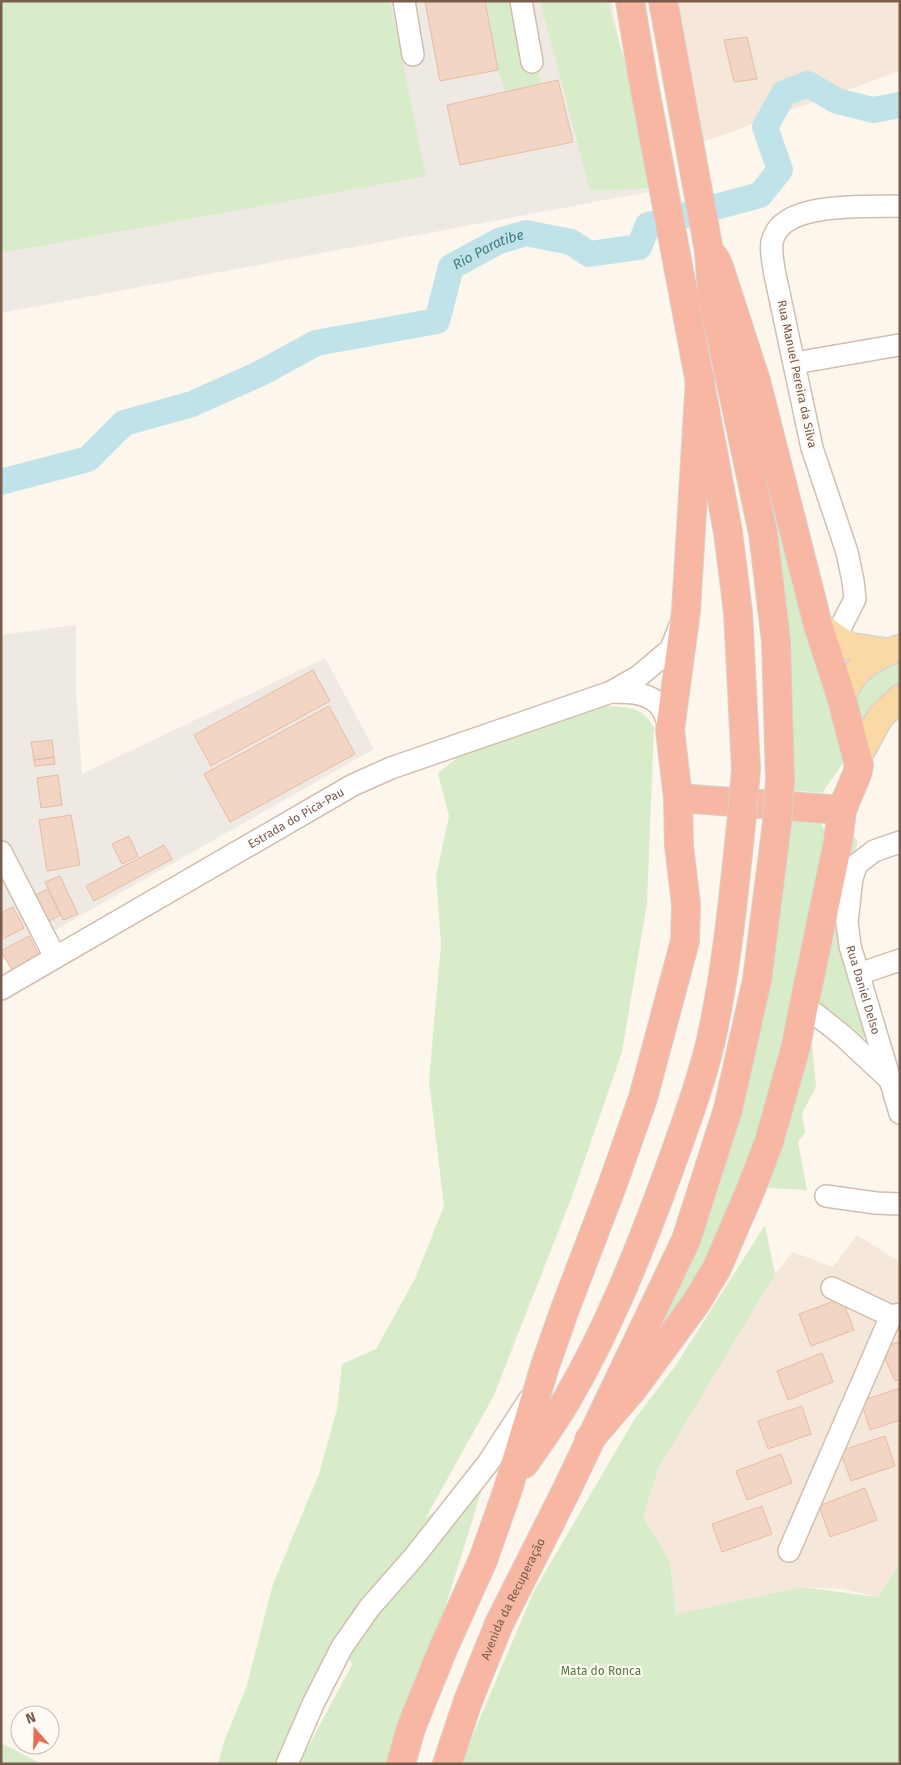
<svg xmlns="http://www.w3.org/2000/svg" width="901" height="1765" font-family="'Fira Sans',sans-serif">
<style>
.residential{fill:#f5e8da}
.industrial{fill:#efe9e4}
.green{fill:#d8ecc9}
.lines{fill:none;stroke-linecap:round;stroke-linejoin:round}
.river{stroke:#bfe3e8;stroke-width:26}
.building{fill:#f3d5c3;stroke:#e6bba3}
.minor-casing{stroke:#d1beb0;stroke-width:24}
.major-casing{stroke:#dad1cd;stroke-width:29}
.highway-casing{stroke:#dad1cd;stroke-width:30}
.minor{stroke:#fff;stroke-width:21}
.major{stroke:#fbd9a5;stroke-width:26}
.highway{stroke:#f7b7a3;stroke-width:28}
.highway-bridge-casing{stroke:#dad1cd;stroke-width:30;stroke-linecap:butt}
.highway-bridge{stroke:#f7b7a3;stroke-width:28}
.labels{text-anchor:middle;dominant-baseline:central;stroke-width:4.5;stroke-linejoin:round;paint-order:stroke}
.street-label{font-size:12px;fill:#7a5c4d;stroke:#fffaf3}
.park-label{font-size:12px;fill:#537a41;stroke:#fffaf3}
.water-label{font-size:14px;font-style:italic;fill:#437c86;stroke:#fffaf3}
</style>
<rect width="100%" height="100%" fill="#fdf6ec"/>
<path class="residential" d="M669 1H900V71L695 145Z
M857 1235 900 1262V1565L879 1597 841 1589 802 1587 676 1614 670 1561 643 1517 659 1468 762 1289 793 1252 833 1267Z"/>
<path class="industrial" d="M1 1H611L648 192 1 313Z
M76 625V694L82 774 325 658 374 749 1 961V635Z"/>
<path class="green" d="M1 1H390L426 176 1 253Z
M485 1H522L541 84 505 92 498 70Z
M540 1H607L663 188 590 190Z
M739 341 848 756 822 793 788 790Z
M831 647 900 652V691L860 731Z
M605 706C629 708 640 705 654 727L647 903 622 1052 571 1199 494 1395 425 1519 488 1470 420 1688 392 1764H300L303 1756 352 1665 343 1637 284 1764H218L225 1739 246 1688 273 1584 319 1474 337 1409 342 1364 376 1349 415 1279 444 1206 429 1081 441 944 436 876 449 816 438 773 467 750 576 712Z
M850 771 848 828 858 842C853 856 839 882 837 895 830 933 854 999 865 1037L859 1041 811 1003 824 924 827 799Z
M791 814 820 821 828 839 829 857 751 1173 710 1271 633 1377 675 1283Z
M811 1033 816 1087 802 1113 805 1133 798 1142 807 1190 766 1188Z
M765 1225 775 1274 659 1467 643 1517 670 1561 676 1614 802 1587 878 1597 900 1563V1764H462L464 1756 533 1593 634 1420 676 1365Z
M1 1743 42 1764H1Z"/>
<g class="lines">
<path class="river" id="s1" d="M1 482 88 459 124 423 192 404 261 373 316 343 437 321 451 267 499 241 526 233 571 242 589 254 639 247 648 225 760 195 780 170 765 127 784 93 808 84 837 101 873 110 900 105"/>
</g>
<path class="building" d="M425 1H485L498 70 440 81Z
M747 37 757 79 734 82 724 40Z
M558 80 573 142 460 165 447 105Z
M313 670 330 701 211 766 194 735Z
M329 706 355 754 230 822 204 774Z
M52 740 54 757 34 760 31 742Z
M54 757 55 764 35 766 34 760Z
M58 775 62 805 41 808 37 778Z
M71 815 80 865 47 871 39 820Z
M129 836 138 856 122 864 112 844Z
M164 845 172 859 94 901 86 886Z
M60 876 78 914 63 920 45 882Z
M48 889 61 915 47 922 34 896Z
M13 907 24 928 1 940V913Z
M29 936 39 955 12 970 1 951Z
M842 1298 854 1330 811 1346 799 1314Z
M900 1341V1379L895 1381 881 1349Z
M822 1353 833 1382 788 1400 777 1371Z
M900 1388V1420L870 1430 861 1401Z
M802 1406 811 1434 768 1449 758 1421Z
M885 1436 895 1466 851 1481 840 1451Z
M781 1454 792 1483 747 1500 736 1471Z
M865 1488 877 1520 830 1537 819 1506Z
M762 1506 772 1534 722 1552 712 1524Z"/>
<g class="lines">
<g class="minor-casing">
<g id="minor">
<path d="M404 1 413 55"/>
<path d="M521 1 532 62"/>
<path d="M795 363 899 345"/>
<path d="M835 638 855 599 853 581 847 552 812 448 774 270C773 259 769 246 774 236 788 201 868 207 900 206"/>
<path d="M612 692C630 692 652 692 663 710 666 716 668 724 670 730"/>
<path id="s2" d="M900 842 874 851 857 864 852 878 847 922 850 946 900 1113"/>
<path d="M1 852 55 957"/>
<path d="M859 974 900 960"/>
<path id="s3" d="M1 989 353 785 391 768 611 692 639 676 671 649 679 628"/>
<path d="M804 1005 842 1035 888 1078"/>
<path d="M826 1196 876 1203 900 1204"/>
<path d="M832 1288 891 1316 900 1314"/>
<path d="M789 1551 891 1316"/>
<path d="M287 1764 314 1702 342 1647 370 1607 414 1557 488 1463 529 1400"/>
</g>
</g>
<g class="major-casing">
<path id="major" d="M818 625 849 646 889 652
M841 696C845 690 849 682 854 676 864 662 884 653 900 648
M858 757 880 717 900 698"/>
</g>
<g class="highway-casing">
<g id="highway">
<path d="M630 1 643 79 728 532 738 612 746 769"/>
<path d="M663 1 709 251 712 294 763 533 776 641 780 780"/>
<path d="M678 798 842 810"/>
<path d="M589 1440 632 1390 696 1303 717 1268 751 1189 769 1142 796 1046 804 1005 838 842 842 810 857 774 859 765 841 696 818 625 756 381 720 270 716 260 709 251"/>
<path d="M524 1464C538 1444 553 1423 566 1401 609 1328 640 1249 669 1170 684 1128 700 1086 710 1044 727 969 734 891 742 815"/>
<path d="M401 1764 411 1728 443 1649 483 1560 508 1489 545 1366 565 1309 612 1186 643 1098 685 941 686 904 679 846 678 798 670 730 686 611 700 378"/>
<path id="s4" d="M447 1764 468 1701 499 1624 565 1493 686 1240 728 1109 757 980 777 823"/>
</g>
</g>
<use href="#minor" class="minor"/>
<use href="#major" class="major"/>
<use href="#highway" class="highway"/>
<g class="highway-bridge-casing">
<path id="highway-bridge" d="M742 815 746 769
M777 823 780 780"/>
</g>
<use href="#highway-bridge" class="highway-bridge"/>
</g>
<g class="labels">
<g class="street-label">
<text transform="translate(797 374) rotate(78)">Rua Manuel Pereira da Silva</text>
<text stroke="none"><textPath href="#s3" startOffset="341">Estrada do Pica-Pau</textPath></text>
<text stroke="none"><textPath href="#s2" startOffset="178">Rua Daniel Delso</textPath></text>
<text stroke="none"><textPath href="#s4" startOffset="178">Avenida da Recuperação</textPath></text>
</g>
<g class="park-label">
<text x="601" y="1671">Mata do Ronca</text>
</g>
<g class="water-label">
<text stroke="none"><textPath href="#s1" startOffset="570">Rio Paratibe</textPath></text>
</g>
</g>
<rect width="901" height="1765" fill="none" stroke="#7a5c4d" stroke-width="5"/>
<g transform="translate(35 1730) rotate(340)"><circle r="24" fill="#fffaf3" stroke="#cabbb1"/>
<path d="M0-4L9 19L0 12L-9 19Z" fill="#e76f51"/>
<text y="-8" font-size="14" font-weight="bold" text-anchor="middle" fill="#7a5c4d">N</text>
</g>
</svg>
